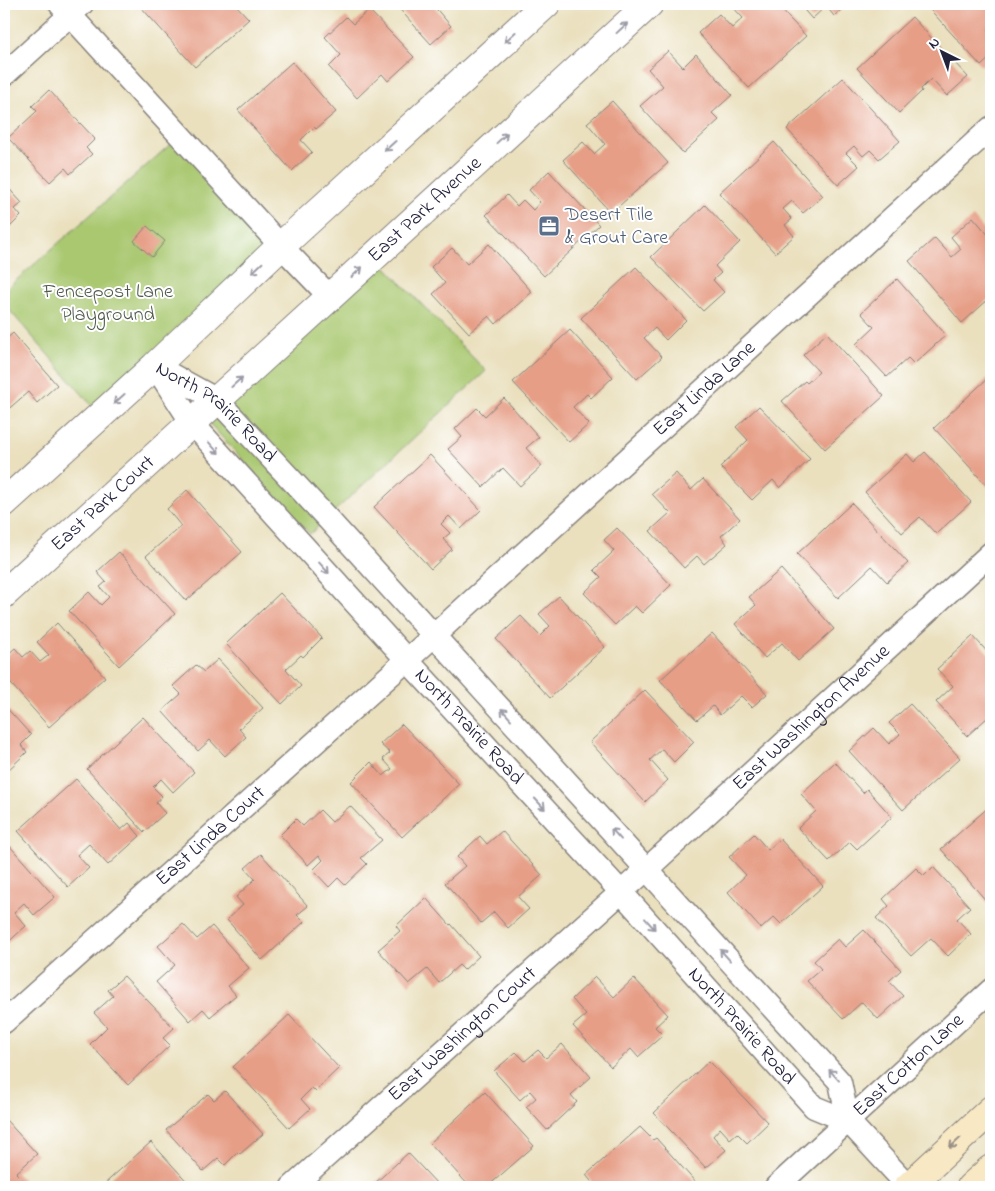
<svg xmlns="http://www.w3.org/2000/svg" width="995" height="1191" font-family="'Indie Flower',sans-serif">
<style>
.green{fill:#a9c870;stroke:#667556}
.building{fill:#e69e86}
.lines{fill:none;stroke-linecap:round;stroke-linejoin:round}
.minor-casing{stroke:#86817c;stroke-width:25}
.tertiary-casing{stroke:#86817c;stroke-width:30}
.secondary-casing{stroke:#86817c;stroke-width:30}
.minor{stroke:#fff;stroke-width:22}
.tertiary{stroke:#fff;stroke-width:28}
.secondary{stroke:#f8e8c3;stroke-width:28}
.oneway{stroke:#9c9ca7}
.oneway2{stroke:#988f86}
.labels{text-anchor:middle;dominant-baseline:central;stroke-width:4;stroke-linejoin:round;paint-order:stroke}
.street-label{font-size:20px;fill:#22223b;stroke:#fff}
.service-label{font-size:20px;fill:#4e5e75;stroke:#fff;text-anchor:start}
.park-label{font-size:20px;fill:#515c4e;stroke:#fff}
</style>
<rect width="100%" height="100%" fill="#fff"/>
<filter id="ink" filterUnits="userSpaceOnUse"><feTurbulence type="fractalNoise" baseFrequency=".02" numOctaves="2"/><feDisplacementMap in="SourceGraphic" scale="10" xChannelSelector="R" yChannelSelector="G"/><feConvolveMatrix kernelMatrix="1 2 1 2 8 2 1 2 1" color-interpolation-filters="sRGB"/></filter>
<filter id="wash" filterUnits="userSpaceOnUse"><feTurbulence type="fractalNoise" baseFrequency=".0096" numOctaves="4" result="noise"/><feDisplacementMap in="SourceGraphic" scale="20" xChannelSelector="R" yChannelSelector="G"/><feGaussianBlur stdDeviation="1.12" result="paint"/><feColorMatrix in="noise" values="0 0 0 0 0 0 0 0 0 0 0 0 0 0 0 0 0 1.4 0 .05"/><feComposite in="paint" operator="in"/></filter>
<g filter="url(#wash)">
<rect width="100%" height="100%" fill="#eae0be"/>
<path class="green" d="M181 135 281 246 101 416 4 304V291Z
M377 258 486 371 310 534 201 414Z"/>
<g id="blocks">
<path class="building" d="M143 4H235L249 19 195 67 140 6Z
M395 4H432L451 26 431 44Z
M730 4H776L806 36 749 88 698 33 719 14 732 28 743 18Z
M799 4H848L834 16 826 6 812 19Z
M925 4H991V28L988 30 991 34V57L981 66Z
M369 10 414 57 388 81 382 74 357 98 329 67 341 55 325 37 346 17 353 24Z
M912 17 968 77 947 96 931 79 921 89 922 91 899 113 857 68Z
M668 51 683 67 696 54 732 95 712 113 719 120 683 153 640 106 663 86 648 69Z
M292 62 336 112 316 129 314 127 301 140 312 152 292 171 238 110Z
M843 78 900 141 879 159 870 150 863 156 854 146 846 153 859 166 838 185 787 129Z
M49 90 95 139 86 148 92 154 70 174 65 168 50 182 8 138 37 111 32 106Z
M612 101 668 163 611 213 563 160 583 142 594 154 605 144 587 123Z
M774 142 823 196 803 213 792 201 783 209 792 219 785 225 794 236 775 253 719 193Z
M549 171 599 225 544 276 486 215 507 195 517 206 523 200 533 210 540 202 529 190Z
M4 183 22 203 15 209 21 216 4 233Z
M705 205 740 242 715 266 721 273 713 280 724 292 703 311 651 257Z
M973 217 991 238V297L962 323 909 261 935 238 952 257 961 249 951 237Z
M147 226 165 241 152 257 134 241Z
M489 244 532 292 496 324 489 316 469 333 433 294 445 283 431 267 452 248 467 264Z
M636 267 686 320 666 340 655 328 644 338 662 357 637 379 581 318Z
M897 279 946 335 914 364 908 358 887 377 856 344 874 327 861 313Z
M570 330 613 377 591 398 587 394 573 407 589 424 569 442 513 382Z
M13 333 57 385 37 403 28 392 4 413V341Z
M827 333 884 396 825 449 782 401 805 381 807 383 819 372 803 355Z
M989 377 991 379V486L989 488 934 428Z
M504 398 539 437 526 448 542 466 520 486 503 468 483 487 448 449 462 437 455 429 477 408 485 416Z
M759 406 810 459 780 488 773 480 752 500 720 467 748 440 736 427Z
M925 452 971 502 936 534 920 517 902 533 865 492 907 454 914 462Z
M430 455 481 510 461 529 449 516 441 524 450 533 443 539 452 549 431 569 374 507Z
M676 473 691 490 703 479 740 519 721 536 727 544 704 564 697 556 684 568 650 531 670 513 652 494Z
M187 490 242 552 186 601 146 556 181 526 167 509Z
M852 503 908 563 887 582 872 566 838 598 797 554Z
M617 528 671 585 642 613 635 606 615 625 584 593 601 577 594 570 614 551 604 540Z
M119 552 175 614 119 666 69 611 89 592 101 605 109 597 100 587 106 582 97 572Z
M781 569 834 629 798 661 782 643 765 658 735 624 756 605 749 597Z
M280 593 322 638 303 657 301 655 286 669 301 686 282 704 226 644Z
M559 596 605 647 550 698 496 639 521 616 540 636 550 626 539 614Z
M57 623 105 677 49 727 4 676V658L15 648 23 657 30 651 40 662 49 655 37 642Z
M712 633 767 694 752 707 741 696 720 715 713 706 697 720 660 680Z
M973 636 991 656V720L988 717 967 736 936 702 953 686 937 669Z
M218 659 263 708 239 729 246 737 225 756 210 740 198 751 162 711 181 694 173 686 196 665 204 672Z
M645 690 694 742 674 762 662 749 650 760 668 780 645 802 590 742Z
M910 704 960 758 903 810 849 751 874 728 889 744 900 734 889 723Z
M4 705 31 735 21 745 27 752 4 774Z
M143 717 194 772 173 792 161 779 153 787 162 796 156 803 165 813 144 832 87 769Z
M402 724 459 784 402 837 351 782 371 762 383 776 392 769 383 759 390 753 380 744Z
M835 762 863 793 867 789 892 817 857 849 850 842 829 861 798 828 816 811 801 794Z
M76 779 121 830 129 823 140 836 108 865 89 844 77 855 89 868 68 887 18 831Z
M991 805V902L989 904 941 849Z
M350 806 382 840 361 858 367 864 345 885 338 878 329 887 313 870 323 860 319 855 308 865 280 835 296 819 303 826 320 810 332 822Z
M502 831 542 875 518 897 529 909 508 928 494 912 481 923 445 883 465 866 457 857 480 836 487 844Z
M754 834 768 850 780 839 823 886 781 924 774 917 761 929 728 892 746 875 729 857Z
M8 844 55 897 34 915 24 903 14 912 26 926 4 946V848Z
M261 854 308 906 297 915 304 922 262 960 227 920 243 905 236 897 255 879 245 868Z
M933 867 970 907 957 919 971 934 948 956 931 938 911 956 876 918 889 906 883 899 916 868 924 876Z
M426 898 450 925 451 924 479 956 464 970 459 965 439 983 427 969 409 984 378 950 400 931 396 926Z
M183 924 197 939 212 926 249 968 228 986 236 995 210 1017 203 1009 190 1021 156 982 175 965 158 946Z
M864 930 901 970 889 981 903 996 878 1019 862 1002 843 1019 807 981 821 969 814 961 838 939 845 947Z
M124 976 174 1028 163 1038 170 1045 128 1085 90 1044 107 1027 94 1013 113 996 108 990Z
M595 977 614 997 634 978 668 1015 655 1027 663 1035 638 1057 631 1049 611 1067 573 1026 586 1015 572 999Z
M289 1015 339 1068 315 1091 312 1088 301 1099 310 1109 289 1128 233 1067Z
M562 1044 591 1077 571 1095 577 1102 547 1130 526 1107 536 1098 530 1091 520 1100 494 1071 516 1052 525 1061 538 1050 546 1058Z
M709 1061 768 1123 747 1143 737 1133 730 1139 720 1128 713 1136 726 1150 706 1168 654 1113Z
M225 1091 263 1134 240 1154 238 1152 225 1165 218 1158 203 1171 166 1130 208 1094 214 1100Z
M485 1092 534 1146 487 1187H470L430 1143Z
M6 1120 37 1154 16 1173 23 1180 15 1187H4V1122Z
M640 1127 653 1140 656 1138 698 1185 696 1187H596L586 1175Z
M151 1142 192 1187H101Z
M408 1153 440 1187H376L373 1185Z"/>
</g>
</g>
<g filter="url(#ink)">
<use href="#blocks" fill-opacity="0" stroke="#86817c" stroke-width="1"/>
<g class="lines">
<g class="minor-casing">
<g id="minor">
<path d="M60 4 281 246 330 297"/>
<path d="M4 75 82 4"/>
<path id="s1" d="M155 366 192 423 407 660 621 892 814 1107 848 1121 909 1187"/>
<path id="s2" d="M157 367 217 400 327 518 840 1082 848 1121"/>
<path id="s3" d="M4 1022 417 651 991 128"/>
<path id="s4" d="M292 1187 647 869 991 553"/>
<path id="s5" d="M776 1187 991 990"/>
</g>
</g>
<g class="tertiary-casing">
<g id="tertiary">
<path d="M4 503 155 366 281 246 546 4"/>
<path id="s6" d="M4 594 330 297 649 4"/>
</g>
</g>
<g class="secondary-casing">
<path id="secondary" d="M908 1187 991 1110
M971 1187 991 1169"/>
</g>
<use href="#minor" class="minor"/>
<use href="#tertiary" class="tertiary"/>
<use href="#secondary" class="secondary"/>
</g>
<defs><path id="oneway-shaft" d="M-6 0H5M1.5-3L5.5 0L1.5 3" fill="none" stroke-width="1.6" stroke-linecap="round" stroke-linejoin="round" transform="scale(1.25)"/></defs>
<g class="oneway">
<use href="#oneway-shaft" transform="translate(622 28) rotate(-43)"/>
<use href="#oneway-shaft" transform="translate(510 37) rotate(138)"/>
<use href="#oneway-shaft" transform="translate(502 138) rotate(-43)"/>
<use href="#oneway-shaft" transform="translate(390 146) rotate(138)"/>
<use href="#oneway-shaft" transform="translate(257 268) rotate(136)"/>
<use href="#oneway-shaft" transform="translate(357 272) rotate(-43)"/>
<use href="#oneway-shaft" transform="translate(237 382) rotate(-42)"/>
<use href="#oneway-shaft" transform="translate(119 399) rotate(138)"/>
<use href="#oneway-shaft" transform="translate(214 448) rotate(48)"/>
<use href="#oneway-shaft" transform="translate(324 568) rotate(48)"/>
<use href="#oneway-shaft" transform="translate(506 714) rotate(-132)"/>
<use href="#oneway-shaft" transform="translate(540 804) rotate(47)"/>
<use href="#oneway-shaft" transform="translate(616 834) rotate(-132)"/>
<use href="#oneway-shaft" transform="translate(650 924) rotate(48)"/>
<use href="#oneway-shaft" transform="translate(725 955) rotate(-132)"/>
<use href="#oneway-shaft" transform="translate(834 1075) rotate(-132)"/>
</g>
<use class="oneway2" href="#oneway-shaft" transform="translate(955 1143) rotate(137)"/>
</g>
<defs>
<g id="office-square" transform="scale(1.125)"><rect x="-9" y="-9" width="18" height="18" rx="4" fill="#5c6f8a" stroke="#fff"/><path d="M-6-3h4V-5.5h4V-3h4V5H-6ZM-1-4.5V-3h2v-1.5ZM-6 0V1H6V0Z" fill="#fff"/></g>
</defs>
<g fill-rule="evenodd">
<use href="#office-square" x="549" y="226"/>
</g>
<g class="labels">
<g class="street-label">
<text stroke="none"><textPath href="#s6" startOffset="570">East Park Avenue</textPath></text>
<text stroke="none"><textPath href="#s3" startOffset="944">East Linda Lane</textPath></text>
<text stroke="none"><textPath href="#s2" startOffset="75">North Prairie Road</textPath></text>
<text stroke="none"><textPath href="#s6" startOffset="134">East Park Court</textPath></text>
<text stroke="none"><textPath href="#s4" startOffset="700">East Washington Avenue</textPath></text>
<text stroke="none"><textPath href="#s1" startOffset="479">North Prairie Road</textPath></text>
<text stroke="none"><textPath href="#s3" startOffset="278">East Linda Court</textPath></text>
<text stroke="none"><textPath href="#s1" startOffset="884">North Prairie Road</textPath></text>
<text stroke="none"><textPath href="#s4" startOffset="229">East Washington Court</textPath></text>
<text stroke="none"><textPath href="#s5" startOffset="180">East Cotton Lane</textPath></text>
</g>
<g class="service-label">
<text x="565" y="215">Desert Tile<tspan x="565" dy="23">&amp; Grout Care</tspan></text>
</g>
<g class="park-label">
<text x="108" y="292">Fencepost Lane<tspan x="108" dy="23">Playground</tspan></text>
</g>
</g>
<rect width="995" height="1191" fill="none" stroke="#fff" stroke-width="20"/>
<g transform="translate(942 52) rotate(318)" stroke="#ffffff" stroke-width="4" paint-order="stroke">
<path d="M0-4L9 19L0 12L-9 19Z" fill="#22223b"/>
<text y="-8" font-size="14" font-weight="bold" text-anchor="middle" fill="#22223b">N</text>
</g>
</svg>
